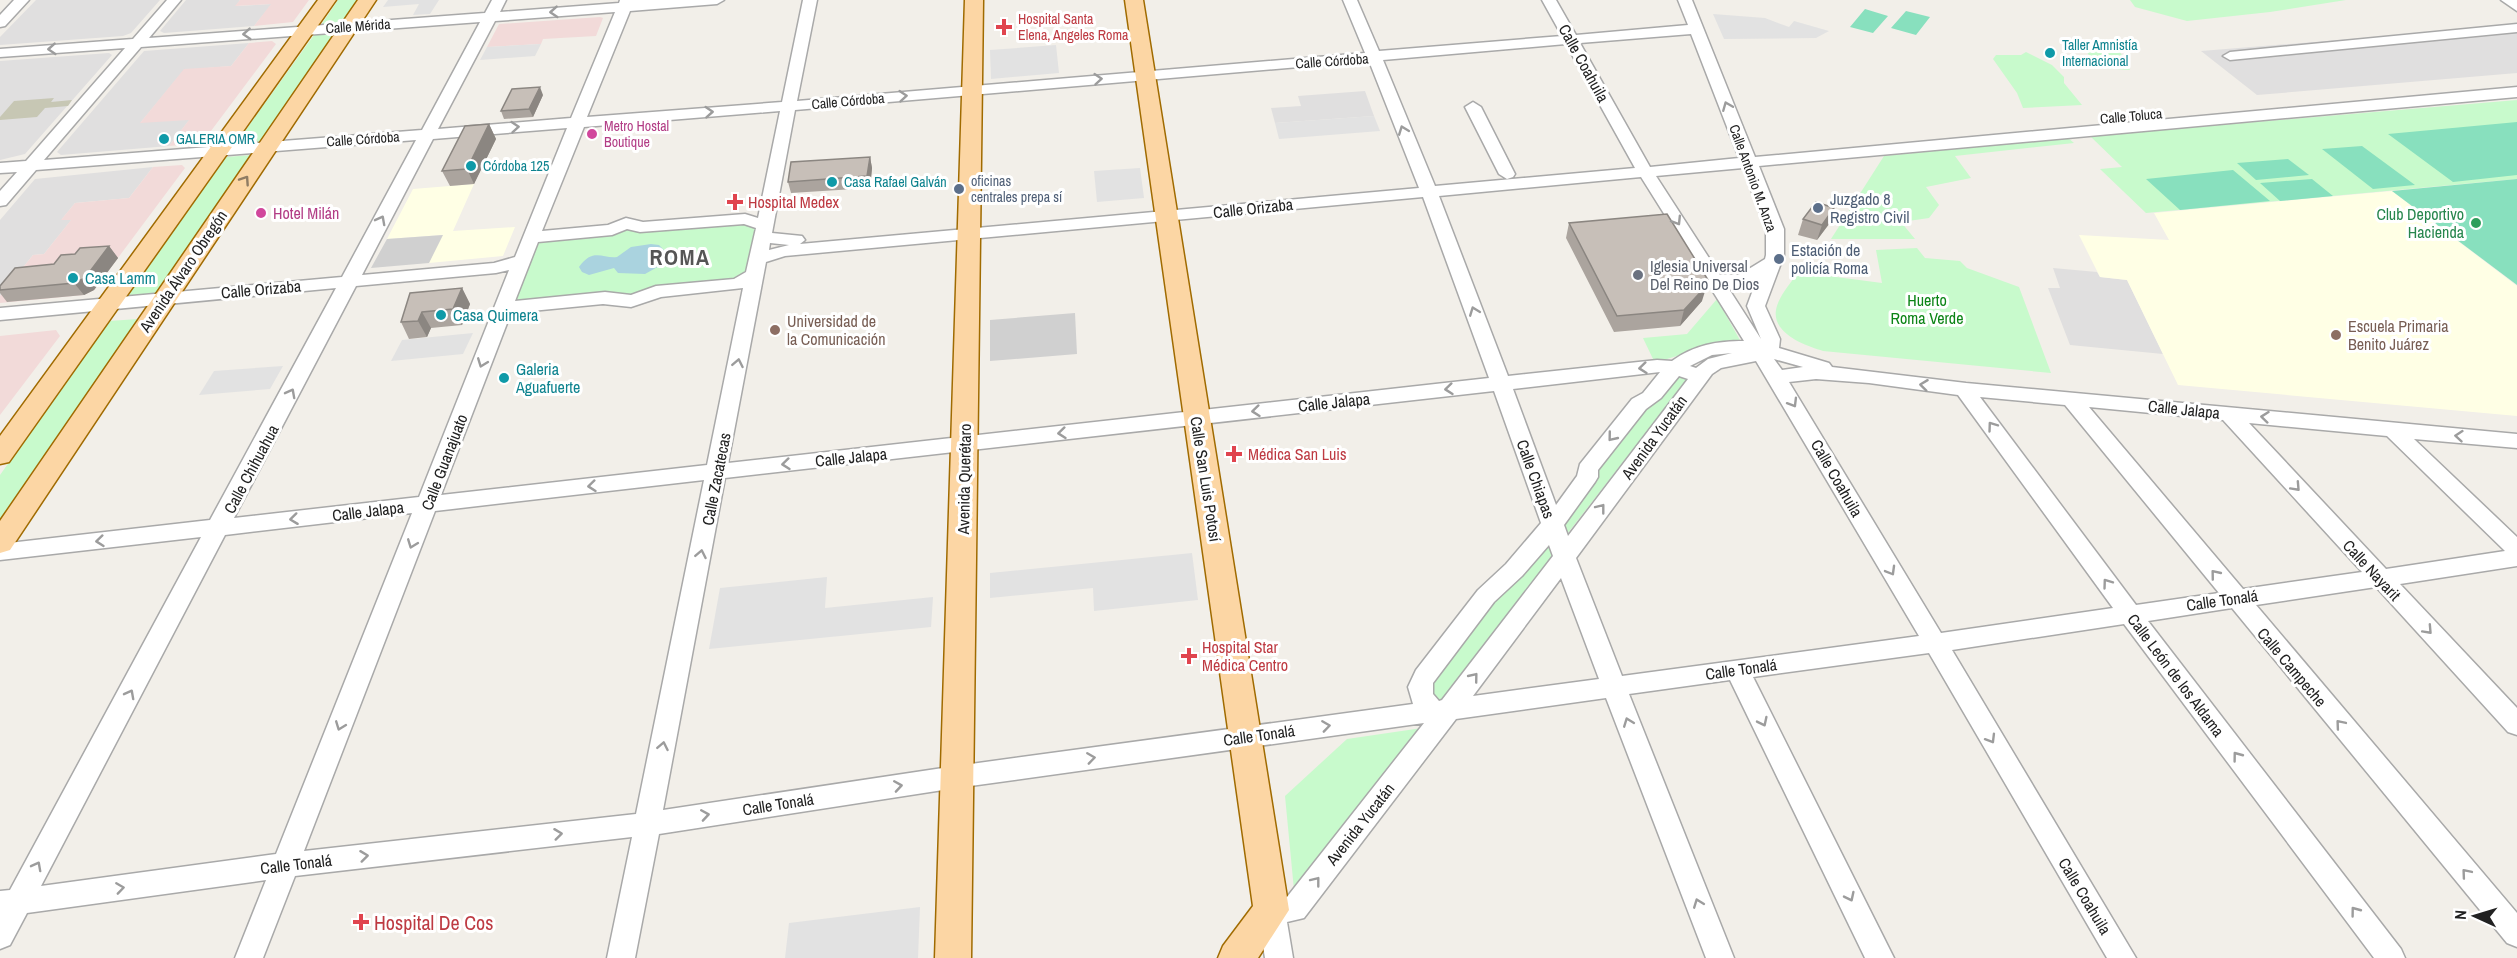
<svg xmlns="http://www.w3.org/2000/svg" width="2517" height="958" font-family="'Archivo Narrow',sans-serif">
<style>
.residential{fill:#e0dfdf}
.commercial{fill:#f2dad9}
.education{fill:#ffffe5}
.religious{fill:#d0d0d0}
.construction{fill:#c7c7b4}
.park{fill:#c8facc}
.pitch{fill:#88e0be}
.parking{fill:#e2e2e2}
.water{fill:#aad3df}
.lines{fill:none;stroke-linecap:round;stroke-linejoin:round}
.minor-casing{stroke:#a9a9a9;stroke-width:3}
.major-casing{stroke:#a06b00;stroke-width:3}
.minor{fill:#fff;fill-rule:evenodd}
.major{fill:#fcd6a4;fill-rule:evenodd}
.wall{fill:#aba49e}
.shaded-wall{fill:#8b8681}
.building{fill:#c7bfb8;stroke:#8b8681;stroke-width:1.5}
.oneway{stroke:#9c9c9c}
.oneway2{stroke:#8f7c63}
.health-dot{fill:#e0444e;stroke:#fff;stroke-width:2}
.culture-dot{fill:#0f9aa8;stroke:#fff;stroke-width:2}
.hotel-dot{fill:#d1479c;stroke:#fff;stroke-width:2}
.service-dot{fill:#5c6f8a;stroke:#fff;stroke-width:2}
.leisure-dot{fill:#2e9e5b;stroke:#fff;stroke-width:2}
.worship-dot{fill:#6b7280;stroke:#fff;stroke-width:2}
.education-dot{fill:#8d6e63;stroke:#fff;stroke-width:2}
.labels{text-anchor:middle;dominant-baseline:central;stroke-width:6;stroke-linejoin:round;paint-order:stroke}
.far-health-label{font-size:14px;fill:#be3a42;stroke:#fff;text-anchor:start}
.far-street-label{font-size:14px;fill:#222;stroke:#fff}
.far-culture-label{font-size:14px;fill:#0d838f;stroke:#fff;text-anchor:start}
.far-hotel-label{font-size:14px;fill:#b23c85;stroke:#fff;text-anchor:start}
.far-service-label{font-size:14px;fill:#4e5e75;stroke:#fff;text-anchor:start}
.street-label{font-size:16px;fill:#222;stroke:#fff}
.service-label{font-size:16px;fill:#4e5e75;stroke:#fff;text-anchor:start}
.health-label{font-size:16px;fill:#be3a42;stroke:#fff;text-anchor:start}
.hotel-label{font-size:16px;fill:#b23c85;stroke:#fff;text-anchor:start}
.leisure-label{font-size:16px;fill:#27864d;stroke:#fff;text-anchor:end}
.worship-label{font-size:16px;fill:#5b616d;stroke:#fff;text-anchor:start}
.culture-label{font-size:16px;fill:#0d838f;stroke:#fff;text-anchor:start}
.park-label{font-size:16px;fill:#0c8416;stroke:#fff}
.education-label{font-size:16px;fill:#785e54;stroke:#fff;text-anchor:start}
.near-health-label{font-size:20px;fill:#be3a42;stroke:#fff;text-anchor:start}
.district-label{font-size:22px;font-weight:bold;letter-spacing:1.5px;fill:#555;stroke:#fff}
</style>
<rect width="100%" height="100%" fill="#f2efe9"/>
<path class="residential" d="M36 0H160L131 33 123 36 0 45V37Z
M186 0H240L236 6 272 4 254 26 164 33 160 31Z
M2517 26V73L2257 95 2201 51Z
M249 43 231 66 184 70 141 122 190 119 169 146 61 155 57 152 144 51Z
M109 53 112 55 25 154 0 160V61Z
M1365 91 1374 116 1275 123 1271 108 1301 106 1298 96Z
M153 167 129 198 75 203 62 219H72L44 254 33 255 0 296V220L35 179Z
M2053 268 2097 272 2100 277 2127 280 2163 354 2070 345 2048 288H2060Z"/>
<path class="commercial" d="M240 0H309L293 22 254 26 271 4 235 6Z
M600 17 603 18 596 36 543 39 541 44 487 47 499 24Z
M272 41 276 44 202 143 169 146 189 120 140 123 184 69 231 66 249 43Z
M182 165 185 168 94 290 84 295 0 303V296L33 255 44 254 71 220H61L75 203 129 198 153 167Z
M56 330 60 336 0 415V336Z"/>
<path class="education" d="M474 184 453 231 515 227 503 256 429 263 442 235 387 239 413 189Z
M2392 191 2517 286V416L2178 385 2127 280 2100 277 2079 235 2169 240 2154 213Z"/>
<path class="religious" d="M443 235 429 263 371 268 387 239Z
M1075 313 1077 354 990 361V320Z"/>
<path class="construction" d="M54 98 51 102 72 100 68 106 45 108 37 117 0 120V117L14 101Z"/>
<path class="park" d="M338 0H359L343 24 321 25Z
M2130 0H2346L2270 12 2187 21 2135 7Z
M336 33 260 143 235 145 314 35Z
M2099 42C2118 42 2121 54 2130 70 2109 68 2098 72 2087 52L2094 51 2087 44Z
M2026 52 2052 65 2064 77V83L2082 105 2023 108 2017 93 1993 59 1996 55H2021Z
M2517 100V179L2146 213 2100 169 2122 167 2090 136Z
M2068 138 2074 143 1955 156 1971 178 1926 187 1939 205 1929 218 1901 222 1915 239H1831L1884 156Z
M252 155 155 295 127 297 226 157Z
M758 221 755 275 648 298 503 308 531 237 612 230Z
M1917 248 1925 258 1960 261 1967 268 2019 287 2051 373 1823 351C1806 346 1772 334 1776 310 1778 297 1791 283 1798 272L1882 283 1876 250Z
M1717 299 1741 342 1712 345 1667 359H1653L1643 338 1687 334Z
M138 319 0 519V475L109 321Z
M1675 374 1686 377V381L1564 538 1557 524 1641 409 1649 407Z
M1550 533 1558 551 1439 704 1421 690 1491 599 1502 594Z
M1422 728 1294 890 1285 796 1347 739Z"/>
<path class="pitch" d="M1865 9 1888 16 1873 33 1850 27Z
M1906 11 1930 17 1916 35 1891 28Z
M2517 122V175L2453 182 2388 134Z
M2362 146 2415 185 2373 189 2322 149Z
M2288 159 2309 175 2256 180 2237 163Z
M2233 170 2270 201 2180 210 2146 179Z
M2312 179 2333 196 2280 201 2260 183Z
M2517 179V285L2392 191Z"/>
<path class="parking" d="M388 0H439L430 14 413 15 419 4 383 7Z
M1713 14 1765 18 1789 27 1794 21 1829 31 1816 38 1724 39Z
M541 44 535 56 480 60 487 47Z
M1056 45 1059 73 991 79 990 50Z
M1374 116 1380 131 1279 139 1275 123Z
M1140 168 1144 198 1097 202 1094 171Z
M473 333 463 354 391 361 402 340Z
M283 366 270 389 199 395 214 371Z
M1192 553 1198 600 1094 611 1093 588 990 598V573Z
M827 577 825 608 933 597 931 627 709 649 720 588Z
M920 907 918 958H785L789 923Z"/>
<path class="water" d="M651 244 659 245 666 252 691 247 696 251 695 257 683 265 663 264 645 274 618 273 614 268 589 275 582 272 579 267C593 247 603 259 617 257L631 247Z"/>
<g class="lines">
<g class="minor-casing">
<path id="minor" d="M14 0H29L5 26 0 27V15Z
M167 0H181L149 38 485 13 492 0H506L500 12 619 3 620 0H724L717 4 630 11 587 117 782 102 803 0H817L797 101 1365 53 1343 0H1357L1379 51 1562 36 1542 0H1556L1576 35 1688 25 1678 0H1692L1755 157 2517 87V97L1759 166 1784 229V255L1765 306 1780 339 1779 348 1829 363 1832 367 1966 383 2517 434V448L2414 439 2517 537V566L2400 584 2517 708V735L2508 732 2376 587 2256 605 2517 913V947L2507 943 2232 608 2148 621 2401 949 2405 958H2374L2124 624 1952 650 2136 958H2107L1929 653 1753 677 1894 958H1865L1730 680 1629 694 1734 958H1706L1606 698 1456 719 1304 918 1287 922 1293 958H1265L1257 910 1261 901 1287 897 1424 723 956 788 659 834 635 958H607L632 837 295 876 263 958H235L266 880 27 913 10 945 0 949V891L10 890 201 537 0 560V544L210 520 336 288 0 320V308L342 277 416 140 36 170 6 205 0 206V191L17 172 0 173V163L26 161 125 48 0 57V49L133 39ZM615 12 571 118 438 129 495 21ZM480 22 422 130 44 160 141 47ZM1691 34 1739 158 1650 167 1580 43ZM1566 44 1635 168 1435 186 1383 60ZM1369 61 1419 188 800 244 805 240 802 236 772 233 795 110ZM780 111 758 218 745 214 643 222 626 218 608 225 542 231 584 127ZM567 128 515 257 494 263 362 275 433 139ZM1743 168 1766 229V255L1765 259 1739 275H1720L1656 176ZM1641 177 1744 341C1717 341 1694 345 1672 361L1657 360 1508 376 1439 196ZM1423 197 1489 378 728 463 766 262 785 256ZM744 224 756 228 746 272 734 279 656 286 631 295 605 292 515 301 538 242 612 235 627 229 640 232ZM770 243 789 245 769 250ZM509 270 419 497 234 518 356 286 496 273ZM1757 279 1747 306 1761 339 1727 286 1743 285ZM743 288 707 465 441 495 511 313 603 304 631 307 661 297ZM1732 353 1708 359 1696 368 1690 366 1712 355ZM1774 359 1803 367 1782 370ZM1756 361 1919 636 1622 676 1576 558 1712 374 1721 368ZM1660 372 1643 393 1632 399 1580 464 1577 476 1556 505 1513 389ZM1679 376 1688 379 1568 536 1564 525 1595 482 1598 477V470L1646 409 1661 398ZM1816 379 1869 383 1958 395 2113 608 1941 633 1789 382ZM1494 391 1541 523 1506 564 1478 590 1416 670 1408 687 1413 704 956 766 663 810 725 478ZM1980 397 2065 405 2219 593 2136 605ZM2089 407 2223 420 2362 572 2243 589ZM2249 423 2387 436 2505 551 2386 569ZM704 480 636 814 304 851 435 511ZM412 513 276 854 41 886 225 535ZM1549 545 1553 556 1442 700 1439 701 1433 694V683L1494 602 1522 576ZM1561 578 1599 679 1473 696Z
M2501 0H2517V11Z
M2517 24V32L2230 60 2223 56 2230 52Z
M1473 102 1481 107 1515 174 1513 177 1507 179 1499 174 1465 107Z"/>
</g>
<g class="major-casing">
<path id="major" d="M318 0H336L9 462 0 464V436Z
M358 0H376L10 550 0 553V521Z
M965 0H983L971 958H935Z
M1125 0H1143L1289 910 1258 958H1218L1223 946 1253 906Z"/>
</g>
<use href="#minor" class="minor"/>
<use href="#major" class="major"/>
</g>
<path class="wall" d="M543 95 533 117 504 119 501 111Z
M489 124 496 139 474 184 450 186 442 171Z
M870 157 872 168 870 188 791 193 788 182Z
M1834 208 1829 224 1817 240 1798 235 1803 219Z
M1569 223 1702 301 1680 326 1614 332 1566 238Z
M109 246 118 258 94 290 84 295 7 302 0 293V286L54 264 75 254Z
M462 288 470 304 462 325 431 328 427 337 409 339 401 322Z"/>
<path class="shaded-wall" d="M540 87 543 95 533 117 529 109Z
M489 124 496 139 474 184 467 169Z
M870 157 872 168 870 188 867 176Z
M1834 208 1829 224 1817 240 1822 225Z
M109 246 118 258 94 290 84 295 74 283Z
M1707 285 1702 301 1680 326 1684 310Z
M462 288 470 304 462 325 453 309Z
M422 312 431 328 427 337 418 321Z"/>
<path class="building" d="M540 87 529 109 501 111 512 89Z
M489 124 467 169 442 171 465 126Z
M870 157 867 176 788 182 791 162Z
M1816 202 1834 208 1822 225 1803 219Z
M1667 214 1708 280 1707 285 1684 310 1617 316 1569 223Z
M109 246 85 278 74 283 0 290V286L15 268 54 264 61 255 75 254 80 248Z
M462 288 453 309 422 312 418 321 401 322 410 293Z"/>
<defs><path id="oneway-chevron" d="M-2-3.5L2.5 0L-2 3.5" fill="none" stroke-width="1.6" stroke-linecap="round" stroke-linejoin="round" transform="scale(1.5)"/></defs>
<g class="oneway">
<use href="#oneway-chevron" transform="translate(554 12) rotate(176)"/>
<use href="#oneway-chevron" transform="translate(247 34) rotate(176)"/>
<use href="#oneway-chevron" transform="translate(52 49) rotate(176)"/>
<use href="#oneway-chevron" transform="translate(1098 79) rotate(-5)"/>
<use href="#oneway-chevron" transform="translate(903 96) rotate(-5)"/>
<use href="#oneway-chevron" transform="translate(1727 106) rotate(-112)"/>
<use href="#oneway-chevron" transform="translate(709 112) rotate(-4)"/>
<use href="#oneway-chevron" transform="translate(515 127) rotate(-5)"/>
<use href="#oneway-chevron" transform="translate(1403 130) rotate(-111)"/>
<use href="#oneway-chevron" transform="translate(381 220) rotate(-62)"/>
<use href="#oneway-chevron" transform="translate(1677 221) rotate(58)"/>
<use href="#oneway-chevron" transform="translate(1474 311) rotate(-111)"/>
<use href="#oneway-chevron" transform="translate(482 363) rotate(111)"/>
<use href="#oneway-chevron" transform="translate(738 363) rotate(-79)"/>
<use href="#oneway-chevron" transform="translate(1643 368) rotate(174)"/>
<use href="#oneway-chevron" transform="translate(1924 385) rotate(-173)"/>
<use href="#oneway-chevron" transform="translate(1449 389) rotate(174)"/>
<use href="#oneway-chevron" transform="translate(291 393) rotate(-62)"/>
<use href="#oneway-chevron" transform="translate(1793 403) rotate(59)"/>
<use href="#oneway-chevron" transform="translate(1256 411) rotate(174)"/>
<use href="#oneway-chevron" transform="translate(2265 417) rotate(-174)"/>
<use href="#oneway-chevron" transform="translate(1992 426) rotate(-126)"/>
<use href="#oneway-chevron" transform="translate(1062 433) rotate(174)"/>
<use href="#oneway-chevron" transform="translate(2459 436) rotate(-175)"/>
<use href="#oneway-chevron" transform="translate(1612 437) rotate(129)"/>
<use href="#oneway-chevron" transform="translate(786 464) rotate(174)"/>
<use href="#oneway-chevron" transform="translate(592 486) rotate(174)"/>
<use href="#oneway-chevron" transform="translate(2296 487) rotate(47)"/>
<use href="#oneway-chevron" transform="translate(1601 508) rotate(-52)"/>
<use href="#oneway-chevron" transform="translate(294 519) rotate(173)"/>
<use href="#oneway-chevron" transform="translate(100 541) rotate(174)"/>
<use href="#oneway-chevron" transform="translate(412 544) rotate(111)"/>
<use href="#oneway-chevron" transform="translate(701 554) rotate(-79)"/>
<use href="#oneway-chevron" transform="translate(1891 571) rotate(60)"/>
<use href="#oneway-chevron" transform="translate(2215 574) rotate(-129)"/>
<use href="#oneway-chevron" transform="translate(2107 583) rotate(-126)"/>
<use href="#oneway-chevron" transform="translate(2428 630) rotate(47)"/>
<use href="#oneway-chevron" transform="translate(1474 677) rotate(-51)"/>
<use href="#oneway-chevron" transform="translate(130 694) rotate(-62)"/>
<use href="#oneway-chevron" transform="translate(1628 722) rotate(-111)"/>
<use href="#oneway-chevron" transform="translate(1763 722) rotate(64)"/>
<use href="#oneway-chevron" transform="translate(2340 724) rotate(-130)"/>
<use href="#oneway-chevron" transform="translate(340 726) rotate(111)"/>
<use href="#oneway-chevron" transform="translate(1326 726) rotate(-8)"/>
<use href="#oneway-chevron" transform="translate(1991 739) rotate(59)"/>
<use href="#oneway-chevron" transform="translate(663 746) rotate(-79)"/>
<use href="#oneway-chevron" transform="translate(2237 756) rotate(-127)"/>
<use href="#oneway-chevron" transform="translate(1091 758) rotate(-8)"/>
<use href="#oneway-chevron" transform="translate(898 786) rotate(-9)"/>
<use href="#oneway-chevron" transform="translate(705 815) rotate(-9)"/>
<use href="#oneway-chevron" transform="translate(558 834) rotate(-7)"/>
<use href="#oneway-chevron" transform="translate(364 856) rotate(-7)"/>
<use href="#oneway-chevron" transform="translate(37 866) rotate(-62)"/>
<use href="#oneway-chevron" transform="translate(2466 873) rotate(-130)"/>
<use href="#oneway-chevron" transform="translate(1316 881) rotate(-52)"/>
<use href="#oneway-chevron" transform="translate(120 888) rotate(-8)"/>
<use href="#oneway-chevron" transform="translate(1850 897) rotate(64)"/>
<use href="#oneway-chevron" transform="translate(1698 903) rotate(-111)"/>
<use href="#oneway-chevron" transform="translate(2355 911) rotate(-127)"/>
</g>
<use class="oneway2" href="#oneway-chevron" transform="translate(245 180) rotate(-56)"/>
<g class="health-dot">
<path d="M1001 18h6v6h6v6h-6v6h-6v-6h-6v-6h6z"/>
<path d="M732 193h6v6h6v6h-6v6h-6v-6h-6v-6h6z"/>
<path d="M1231 445h6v6h6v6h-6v6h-6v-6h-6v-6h6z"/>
<path d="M1186 647h6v6h6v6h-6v6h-6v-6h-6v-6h6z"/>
<path d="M358 913h6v6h6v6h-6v6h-6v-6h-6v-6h6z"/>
</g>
<g class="culture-dot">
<circle cx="2050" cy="53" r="6"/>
<circle cx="164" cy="139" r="6"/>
<circle cx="471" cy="166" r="6"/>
<circle cx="832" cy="182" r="6"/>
<circle cx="73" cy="278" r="6"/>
<circle cx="441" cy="315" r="6"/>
<circle cx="504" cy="378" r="6"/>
</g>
<g class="hotel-dot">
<circle cx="592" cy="134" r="6"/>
<circle cx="261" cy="213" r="6"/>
</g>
<g class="service-dot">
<circle cx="959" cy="189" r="6"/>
<circle cx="1818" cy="208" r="6"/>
<circle cx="1779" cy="259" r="6"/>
</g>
<circle class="leisure-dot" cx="2476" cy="223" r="6"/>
<circle class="worship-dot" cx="1638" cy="275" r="6"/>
<g class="education-dot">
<circle cx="775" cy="330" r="6"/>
<circle cx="2336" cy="335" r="6"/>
</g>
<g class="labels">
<g class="far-health-label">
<text x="1018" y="19">Hospital Santa<tspan x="1018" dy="16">Elena, Angeles Roma</tspan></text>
</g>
<g class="far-street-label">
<text transform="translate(358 26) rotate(-4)">Calle Mérida</text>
<text transform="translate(1332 61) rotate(-4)">Calle Córdoba</text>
<text transform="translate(848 101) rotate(-5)">Calle Córdoba</text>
<text transform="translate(2131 116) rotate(-5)">Calle Toluca</text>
<text transform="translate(363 139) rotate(-4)">Calle Córdoba</text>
<text transform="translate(1753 178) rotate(70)">Calle Antonio M. Anza</text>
</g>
<g class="far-culture-label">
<text x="2062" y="45">Taller Amnistía<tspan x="2062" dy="16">Internacional</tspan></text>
<text x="176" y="139">GALERIA OMR</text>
<text x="483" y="166">Córdoba 125</text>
<text x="844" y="182">Casa Rafael Galván</text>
</g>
<g class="far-hotel-label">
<text x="604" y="126">Metro Hostal<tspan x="604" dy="16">Boutique</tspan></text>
</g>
<g class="far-service-label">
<text x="971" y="181">oficinas<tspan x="971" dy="16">centrales prepa sí</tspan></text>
</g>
<g class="street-label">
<text transform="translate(1584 63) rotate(61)">Calle Coahuila</text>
<text transform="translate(1253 208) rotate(-6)">Calle Orizaba</text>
<text transform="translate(183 271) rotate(-56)">Avenida Álvaro Obregón</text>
<text transform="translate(261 289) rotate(-5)">Calle Orizaba</text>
<text transform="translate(1334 402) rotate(-6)">Calle Jalapa</text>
<text transform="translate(2184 409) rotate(6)">Calle Jalapa</text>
<text transform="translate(1654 437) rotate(-54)">Avenida Yucatán</text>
<text transform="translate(851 457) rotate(-6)">Calle Jalapa</text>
<text transform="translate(444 462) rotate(-69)">Calle Guanajuato</text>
<text transform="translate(251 469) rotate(-62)">Calle Chihuahua</text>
<text transform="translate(1837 478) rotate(60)">Calle Coahuila</text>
<text transform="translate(716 479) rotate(-79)">Calle Zacatecas</text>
<text transform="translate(964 479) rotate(-89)">Avenida Querétaro</text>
<text transform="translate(1206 479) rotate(81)">Calle San Luis Potosí</text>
<text transform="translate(1536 479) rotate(70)">Calle Chiapas</text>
<text transform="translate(368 511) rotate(-7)">Calle Jalapa</text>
<text transform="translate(2372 570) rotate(47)">Calle Nayarit</text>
<text transform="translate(2222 600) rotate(-8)">Calle Tonalá</text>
<text transform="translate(2292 667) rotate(50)">Calle Campeche</text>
<text transform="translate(1741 669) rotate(-8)">Calle Tonalá</text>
<text transform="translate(2176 675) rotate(53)">Calle León de los Aldama</text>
<text transform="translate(1259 735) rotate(-8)">Calle Tonalá</text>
<text transform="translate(778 804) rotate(-9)">Calle Tonalá</text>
<text transform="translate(1360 824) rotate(-52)">Avenida Yucatán</text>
<text transform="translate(296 864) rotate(-7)">Calle Tonalá</text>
<text transform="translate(2085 896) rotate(59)">Calle Coahuila</text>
</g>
<g class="service-label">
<text x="1830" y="199">Juzgado 8<tspan x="1830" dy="18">Registro Civil</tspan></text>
<text x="1791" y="250">Estación de<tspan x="1791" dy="18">policía Roma</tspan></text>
</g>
<g class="health-label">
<text x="748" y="202">Hospital Medex</text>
<text x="1248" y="454">Médica San Luis</text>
<text x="1202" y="647">Hospital Star<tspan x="1202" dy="18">Médica Centro</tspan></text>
</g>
<g class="hotel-label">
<text x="273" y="213">Hotel Milán</text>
</g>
<g class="leisure-label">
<text x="2464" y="214">Club Deportivo<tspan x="2464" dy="18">Hacienda</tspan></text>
</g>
<g class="worship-label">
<text x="1650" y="266">Iglesia Universal<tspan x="1650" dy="18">Del Reino De Dios</tspan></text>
</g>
<g class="culture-label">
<text x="85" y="278">Casa Lamm</text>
<text x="453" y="315">Casa Quimera</text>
<text x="516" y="369">Galeria<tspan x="516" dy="18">Aguafuerte</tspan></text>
</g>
<g class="park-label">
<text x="1927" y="300">Huerto<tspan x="1927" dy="18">Roma Verde</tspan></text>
</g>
<g class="education-label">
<text x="787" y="321">Universidad de<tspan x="787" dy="18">la Comunicación</tspan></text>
<text x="2348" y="326">Escuela Primaria<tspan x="2348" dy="18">Benito Juárez</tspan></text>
</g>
<g class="near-health-label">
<text x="374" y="922">Hospital De Cos</text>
</g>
<g class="district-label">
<text x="680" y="257">ROMA</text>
</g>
</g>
<g transform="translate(2475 916) rotate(274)" stroke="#ffffff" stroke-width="4.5" paint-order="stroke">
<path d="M0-4.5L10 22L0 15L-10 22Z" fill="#222222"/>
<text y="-9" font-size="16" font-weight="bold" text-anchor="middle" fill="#222222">N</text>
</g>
</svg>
